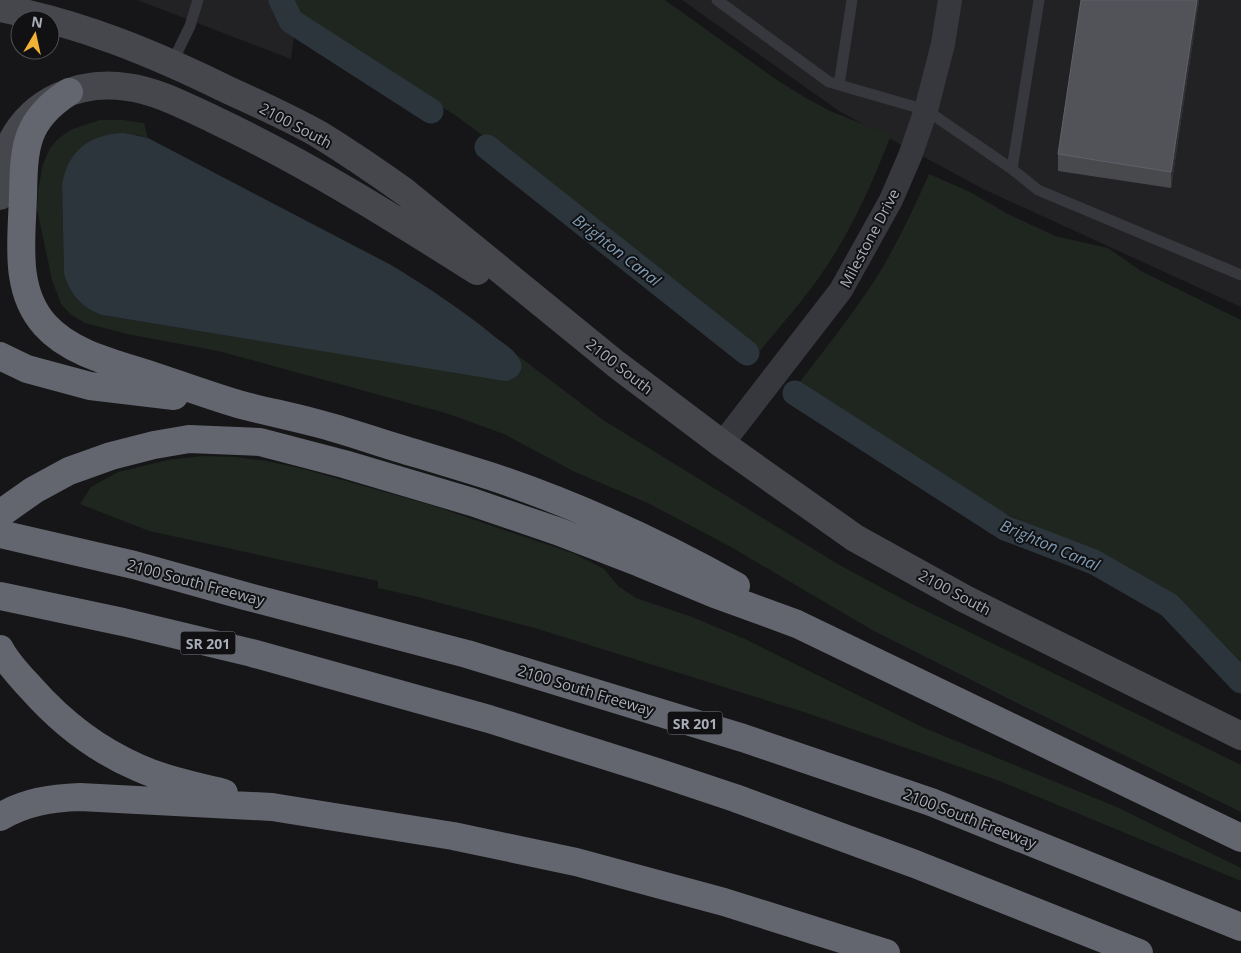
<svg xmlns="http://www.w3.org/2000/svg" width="1241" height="953" font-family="'Open Sans',sans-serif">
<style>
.built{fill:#222225}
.green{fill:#1e261f}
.water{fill:#2c353c}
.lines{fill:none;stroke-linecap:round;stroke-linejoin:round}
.canal{stroke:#2c353c;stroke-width:25}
.service{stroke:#37383d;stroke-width:11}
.minor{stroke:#37383d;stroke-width:24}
.secondary{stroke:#45474d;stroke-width:28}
.motorway{stroke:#63666e;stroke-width:28}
.wall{fill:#47494d}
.shaded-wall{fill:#2f3033}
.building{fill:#525359;stroke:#5f6168}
.labels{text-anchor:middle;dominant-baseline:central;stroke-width:4;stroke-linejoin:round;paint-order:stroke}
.shield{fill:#111113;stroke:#7b7e86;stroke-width:1}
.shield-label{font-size:14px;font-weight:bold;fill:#a8adb8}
.street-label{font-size:15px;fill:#a8adb8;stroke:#111113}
.water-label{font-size:16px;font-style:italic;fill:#7f9bb3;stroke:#111113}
</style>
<rect width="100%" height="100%" fill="#161618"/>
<path class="built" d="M137 0H299L291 59Z
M682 0H1241V307L983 189 839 111Z"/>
<path class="green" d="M290 0H665L777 80 806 98 830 111 891 135C872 184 851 232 820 276 802 302 780 326 760 351L549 185 455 115 298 20Z
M100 120H123L144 123 148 138 137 135 62 185 64 273 102 315 511 380C522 374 524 365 517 355L603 420 836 563 908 602 1241 765V812L1027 708 874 631 731 547 648 503 575 472 504 434 449 414 218 351 127 334 85 323 70 314 61 304 52 280 37 209 38 190 43 164 50 148 58 139 70 130Z
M929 174 970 192 1008 214 1055 236 1108 248 1141 271 1241 320V673L1182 605 1135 572 1000 511 817 400 798 384C823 352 848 320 871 286 894 251 912 212 929 174Z
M203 456 235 457 267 461 307 470 431 505 575 554 604 569 618 586 636 598 692 617 745 639 922 727 1119 808 1241 868V881L997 780 804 712 538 629 414 596 378 588V581L149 531 80 504 91 487 118 472 168 460Z"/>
<path class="water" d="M124 133 148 138 391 265C427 287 463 310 495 337 503 343 513 349 518 357 527 369 517 380 505 381L102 315C81 307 70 294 64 273L62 185C68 150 90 134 124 133Z"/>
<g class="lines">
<path class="canal" d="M281 0 291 21 431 111
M487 147 747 353
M795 393 1005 528 1094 562 1169 605 1241 681"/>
<path class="service" d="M717 0 829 82 926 110 1012 169 1038 190 1241 275
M172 63 190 26 198 0
M839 85 852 0
M1012 169 1039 0"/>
<path class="minor" d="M722 444 841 290 891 200 910 156 926 110 943 44 950 0"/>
<path class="secondary" d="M0 8C80 23 155 54 228 90 259 104 290 118 320 135 349 153 377 172 405 192L616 364 722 444 855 538 965 599 1241 736
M0 196C2 179 2 161 10 145 31 100 80 80 127 87 158 91 187 107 215 120 306 163 392 217 477 271"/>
<path class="motorway" d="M69 92C25 120 24 147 23 195 22 238 13 290 45 325 70 353 113 363 148 374 178 384 208 395 238 404 264 411 290 416 316 423 344 430 371 440 398 448 431 458 465 468 499 479 581 507 661 544 736 586
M0 356 27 369 90 386 174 396
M0 514 34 490 69 471 111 456 154 445 189 439 260 442 344 464 472 502 557 531 640 563 715 594 797 624 1241 838
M0 534 134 565 245 596 467 654 743 738 931 802 1241 927
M0 596 123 622 252 653 489 719 654 771 735 798 915 864 1139 953
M0 649C8 664 20 676 31 688 61 722 97 750 139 768 166 780 195 786 224 793
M0 817C25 802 51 798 80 797L272 807 453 836 576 862 724 902 886 953"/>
</g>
<path class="wall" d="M1199 0 1171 188 1058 171V154Z"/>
<path class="shaded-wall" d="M1197 0H1199L1171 188V172Z"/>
<path class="building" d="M1081 0H1197L1171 172 1058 154Z"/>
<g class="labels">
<g class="shield">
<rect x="180.5" y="631.5" width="55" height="23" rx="4"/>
<rect x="667.5" y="711.5" width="55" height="23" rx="4"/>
</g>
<g class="shield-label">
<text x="208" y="643">SR 201</text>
<text x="695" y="723">SR 201</text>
</g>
<g class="street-label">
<text transform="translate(296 125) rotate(28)">2100 South</text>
<text transform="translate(869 238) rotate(-62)">Milestone Drive</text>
<text transform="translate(620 366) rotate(38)">2100 South</text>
<text transform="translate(196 582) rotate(15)">2100 South Freeway</text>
<text transform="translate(955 592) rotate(28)">2100 South</text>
<text transform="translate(586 690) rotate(17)">2100 South Freeway</text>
<text transform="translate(970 818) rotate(21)">2100 South Freeway</text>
</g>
<g class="water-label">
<text transform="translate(617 250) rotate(38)">Brighton Canal</text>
<text transform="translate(1050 545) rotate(23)">Brighton Canal</text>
</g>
</g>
<g transform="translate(35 35) rotate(9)"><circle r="24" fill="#111113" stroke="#4d4f55"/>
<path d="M0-4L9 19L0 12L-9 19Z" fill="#f2b134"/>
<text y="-8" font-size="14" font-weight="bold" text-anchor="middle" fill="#a8adb8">N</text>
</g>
</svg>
